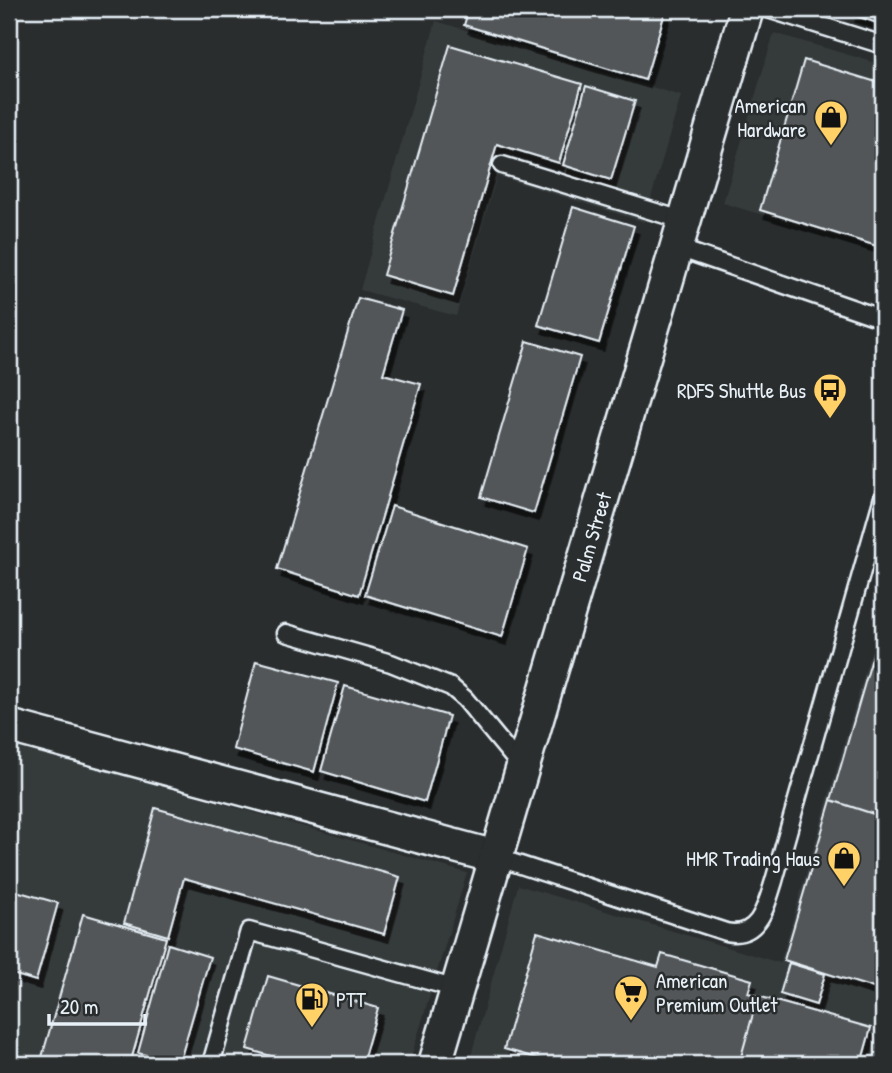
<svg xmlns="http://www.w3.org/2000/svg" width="892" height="1073" font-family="'Patrick Hand',sans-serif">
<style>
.built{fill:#363a3b}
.building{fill:#535759;stroke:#e8f1f8;stroke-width:2;filter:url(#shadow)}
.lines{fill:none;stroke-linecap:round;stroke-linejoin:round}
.lane-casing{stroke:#e8f1f8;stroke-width:21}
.street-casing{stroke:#e8f1f8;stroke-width:37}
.lane{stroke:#2a2d2e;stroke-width:16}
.street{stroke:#2a2d2e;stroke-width:32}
.labels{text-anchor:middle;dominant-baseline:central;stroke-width:5;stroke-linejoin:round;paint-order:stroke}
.poi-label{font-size:21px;fill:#e8f1f8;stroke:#2a2d2e;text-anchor:end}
.street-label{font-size:21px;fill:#e8f1f8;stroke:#2a2d2e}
</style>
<defs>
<filter id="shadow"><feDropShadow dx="4.5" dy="8" stdDeviation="0" flood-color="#0009"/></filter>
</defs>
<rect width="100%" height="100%" fill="#2a2d2e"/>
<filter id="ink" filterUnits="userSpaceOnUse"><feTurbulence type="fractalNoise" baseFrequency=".0143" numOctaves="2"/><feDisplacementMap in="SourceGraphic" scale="14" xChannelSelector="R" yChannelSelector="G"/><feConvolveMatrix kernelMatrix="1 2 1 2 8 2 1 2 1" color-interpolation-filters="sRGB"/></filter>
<g filter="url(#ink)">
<path class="built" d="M436 21 681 96 644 222 497 176 456 316 360 290Z
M774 33 883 65V251L723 203Z
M883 610V1064H500L471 1056 518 885 780 963Z
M9 743 467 873 409 1064H9Z"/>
<path class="building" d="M469 9H666L645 80 464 25Z
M852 9H883V25L851 14Z
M450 45 582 84 559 163 497 144 453 296 383 275Z
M804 60 883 84V248L760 210Z
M586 86 635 101 611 180 563 165Z
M573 207 634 226 599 343 538 325Z
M358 298 402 310 383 374 421 384 359 595 277 569Z
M527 341 580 357 534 513 481 497Z
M392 506 528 549 502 637 365 595Z
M883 620V817L831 800Z
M256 661 338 683 314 772 233 749Z
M345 686 449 716 425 802 321 771Z
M831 800 883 817V991L784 960Z
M155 808 400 877 384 934 184 878 168 936 124 923Z
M9 889 58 903 36 981 9 973Z
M83 914 166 938 130 1064H40Z
M537 932 658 967 662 954 752 980 748 993 758 996 739 1064H558L504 1049Z
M168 944 210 957 179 1064 138 1053Z
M789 963 825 974 816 1005 780 994Z
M268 976 378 1008 362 1064H298L247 1049Z
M758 996 871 1028 861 1064H739Z"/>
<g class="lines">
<g class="lane-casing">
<path id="lane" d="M768 9 883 45
M502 165 685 221
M678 248 883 319
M286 633 391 663 451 687 465 699 523 769
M496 857 726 932C759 939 766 906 774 881L883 497
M211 1064 249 931 457 989"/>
</g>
<g class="street-casing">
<g id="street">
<path d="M9 726 496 857"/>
<path id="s1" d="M435 1064 747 9"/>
</g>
</g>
<use href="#lane" class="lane"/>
<use href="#street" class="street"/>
</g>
</g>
<defs>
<g id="shop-pin" transform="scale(1.75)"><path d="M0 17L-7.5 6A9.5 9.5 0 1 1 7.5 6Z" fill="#ffd166" stroke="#2a2d2e"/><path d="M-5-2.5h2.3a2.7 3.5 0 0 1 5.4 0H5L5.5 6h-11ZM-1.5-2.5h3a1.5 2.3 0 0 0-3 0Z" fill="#111"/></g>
<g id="bus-pin" transform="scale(1.75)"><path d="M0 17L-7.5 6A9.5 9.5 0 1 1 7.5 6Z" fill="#ffd166" stroke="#2a2d2e"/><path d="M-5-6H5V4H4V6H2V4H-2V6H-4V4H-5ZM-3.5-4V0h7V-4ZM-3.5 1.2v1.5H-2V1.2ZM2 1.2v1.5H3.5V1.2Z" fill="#111"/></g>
<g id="supermarket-pin" transform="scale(1.75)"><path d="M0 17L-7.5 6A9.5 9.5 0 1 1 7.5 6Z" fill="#ffd166" stroke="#2a2d2e"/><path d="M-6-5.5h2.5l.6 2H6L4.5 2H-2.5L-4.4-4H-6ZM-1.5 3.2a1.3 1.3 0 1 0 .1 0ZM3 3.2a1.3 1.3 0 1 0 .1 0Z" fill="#111"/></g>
<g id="fuel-pin" transform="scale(1.75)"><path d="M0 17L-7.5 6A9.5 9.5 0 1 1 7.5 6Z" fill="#ffd166" stroke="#2a2d2e"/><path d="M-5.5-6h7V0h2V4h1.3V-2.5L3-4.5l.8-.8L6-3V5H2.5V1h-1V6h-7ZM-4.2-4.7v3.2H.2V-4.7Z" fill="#111"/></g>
</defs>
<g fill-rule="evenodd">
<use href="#shop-pin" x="831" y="117"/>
<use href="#bus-pin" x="830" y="390"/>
<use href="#shop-pin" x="844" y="858"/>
<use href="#supermarket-pin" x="631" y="992"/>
<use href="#fuel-pin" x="312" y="999"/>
</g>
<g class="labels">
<g class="poi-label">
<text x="806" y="105">American<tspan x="806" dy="24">Hardware</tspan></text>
<text x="806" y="390">RDFS Shuttle Bus</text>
<text x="820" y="858">HMR Trading Haus</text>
<text x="656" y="980" text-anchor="start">American<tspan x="656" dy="24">Premium Outlet</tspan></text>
<text x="336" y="999" text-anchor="start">PTT</text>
</g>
<g class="street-label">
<text stroke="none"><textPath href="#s1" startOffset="550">Palm Street</textPath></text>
</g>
</g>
<rect width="892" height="1073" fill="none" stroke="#2a2d2e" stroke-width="35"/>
<rect x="18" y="18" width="857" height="1038" fill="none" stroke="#e8f1f8" stroke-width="2.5" filter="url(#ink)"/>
<path d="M49 1014v10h96v-10" fill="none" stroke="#e8f1f8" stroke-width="3.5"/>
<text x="60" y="1014" font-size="21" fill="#e8f1f8" stroke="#2a2d2e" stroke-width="5" paint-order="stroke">20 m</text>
</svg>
